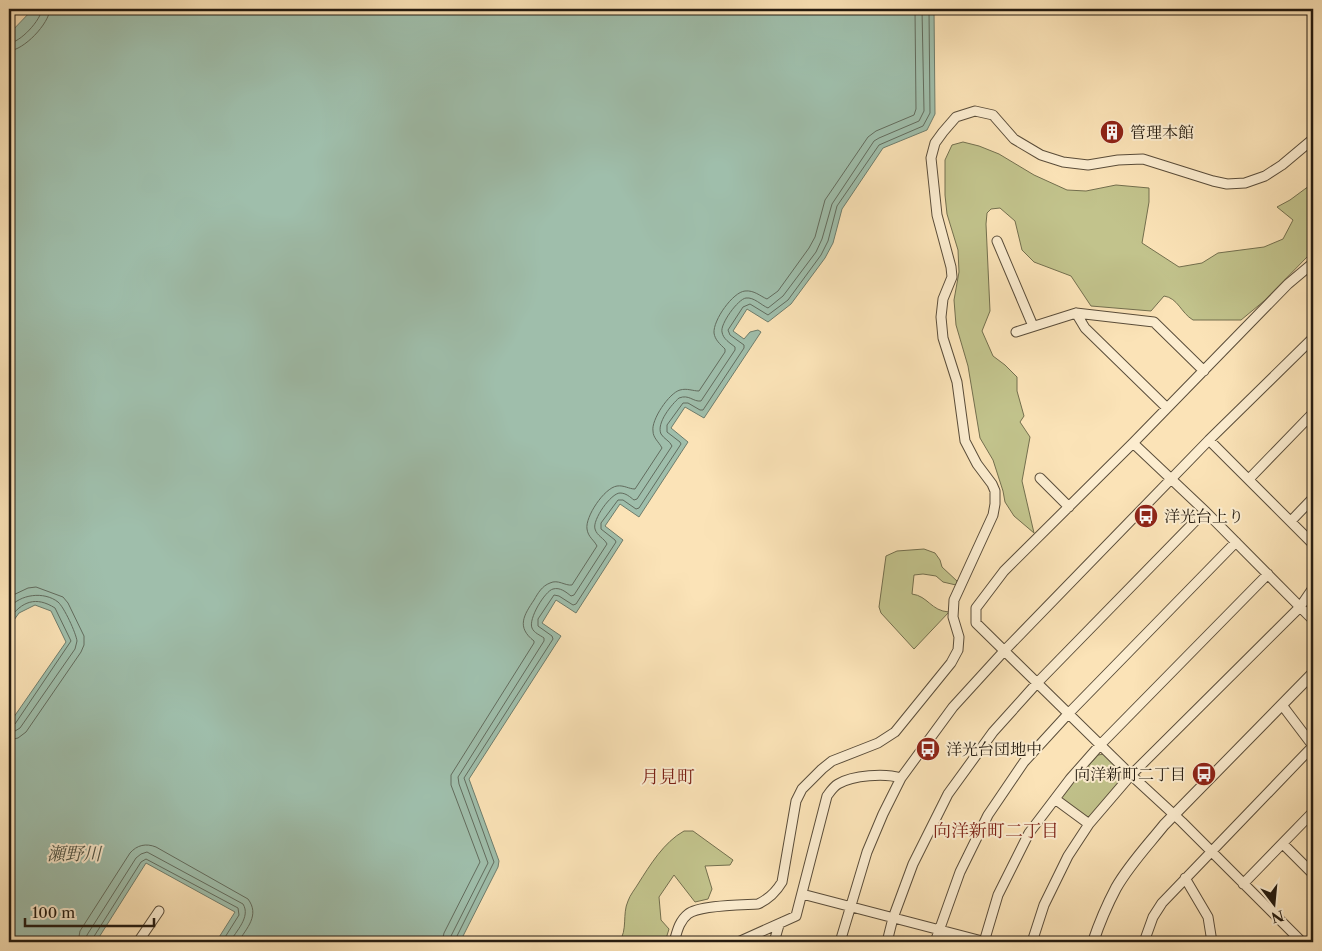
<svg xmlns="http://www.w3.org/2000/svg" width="1322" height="951" font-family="'Libre Caslon Text','Noto Serif JP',serif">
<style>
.green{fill:#c2c38c;stroke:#736f4e}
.water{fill:#9fbeab;stroke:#6e7d6d}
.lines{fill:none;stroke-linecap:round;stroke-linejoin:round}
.shore{stroke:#626c5e;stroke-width:1}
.minor-casing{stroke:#5a4d3a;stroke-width:11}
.tertiary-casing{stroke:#5a4d3a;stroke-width:12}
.minor{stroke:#fcedd0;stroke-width:9}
.tertiary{stroke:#fcedd0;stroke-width:10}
.labels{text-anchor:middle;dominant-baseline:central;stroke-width:4;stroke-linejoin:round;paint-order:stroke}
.poi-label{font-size:16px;fill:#241b10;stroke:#fcedd0;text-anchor:start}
.neighbourhood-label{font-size:18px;fill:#7a1f14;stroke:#fcedd0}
.water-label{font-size:18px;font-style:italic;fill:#4f5446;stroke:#fcedd0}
</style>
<rect width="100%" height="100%" fill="#fbe3b7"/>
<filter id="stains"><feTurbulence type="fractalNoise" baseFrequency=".004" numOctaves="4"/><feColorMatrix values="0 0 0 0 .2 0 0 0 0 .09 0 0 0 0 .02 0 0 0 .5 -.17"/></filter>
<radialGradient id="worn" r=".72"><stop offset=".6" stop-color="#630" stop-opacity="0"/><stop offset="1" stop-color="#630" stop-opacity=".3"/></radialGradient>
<path class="green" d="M963 142 979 146 999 154 1034 175 1067 190 1086 191 1116 185 1149 188V202L1142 243 1179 267 1202 263 1218 253 1264 247 1283 239 1293 220 1277 207 1290 200 1313 183V253L1308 256 1264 301 1241 320H1193C1181 313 1178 298 1164 296L1151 311 1091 306 1071 276 1034 262 1022 250 1015 221 1000 208 991 209 987 213 986 224 990 311 982 331 993 356 1005 365 1017 377V391L1024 416 1020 422 1030 437 1022 481 1034 533 1014 516 1005 502 1003 491 993 460 980 438 968 366 956 325 954 300 959 272 958 250 947 214 945 195V160L952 145Z
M924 549 935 553 940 560 942 567 957 581 956 585 943 582 936 576 923 574 914 575 912 594C928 596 931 611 949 612L914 649 881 613 879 607 886 556 897 551Z
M1104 754 1123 773V779L1089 817H1085L1062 802 1061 796 1098 755Z
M684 831H693L733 860 730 865 705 866 712 889 708 899 695 902 674 875 659 897 661 920 669 929 665 942H619C628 930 622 914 628 901 630 895 635 889 638 884 650 865 664 842 684 831Z"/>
<path class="water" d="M33 9H934L935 114 927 130 883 148 842 209 833 243 825 258 791 304 768 322 747 309 733 331 744 339 750 332 758 330 761 332 704 418 685 407 671 428 688 442 639 517 620 504 605 526 623 540 576 613 556 600 542 623 561 636 469 779 499 861 498 867 460 942H216L235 912 146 863 96 942H9V724L66 642 51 611 35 605 19 613 9 627V34Z"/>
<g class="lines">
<path class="shore" d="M9 43C20 43 41 20 42 9
M9 51C24 50 49 24 50 9
M9 597 28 588 36 587 63 597 68 603 84 636V645L81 652 26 732 18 738 9 740
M9 608C20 594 44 591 58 602 64 607 76 633 77 641L75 649 20 728 15 731 9 732
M9 619C22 601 36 596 55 608L71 641 15 724 9 726
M78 942 80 931 130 853C137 845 146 843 156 847L248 899C260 915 247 928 238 942
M85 942 87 935 136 858 141 854 147 852 243 904C251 917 236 931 230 942
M92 942 93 938 141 862 146 859 238 908 239 915 222 942
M442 942 444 933 480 862 451 785V775L534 643V641C516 627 524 615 534 600 538 593 542 586 550 583 558 579 565 586 572 585L597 546C594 540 588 537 587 529 585 517 604 488 617 486 624 485 629 489 635 489L662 448C659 442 653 438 653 431 651 420 669 393 680 390 687 388 693 391 699 391L725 352V349C720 344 715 340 714 333 713 320 733 292 745 291 754 290 760 296 767 299L778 291 809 248 815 237 825 200 868 137 876 131 914 115 916 109 915 9
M450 942 451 936 488 863 459 784 458 777 544 641V638C540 635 534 633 532 628 528 619 545 591 553 589 560 587 566 592 571 596L574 595 607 544C604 538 597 536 595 529 592 520 611 493 620 493 626 493 630 497 634 500L637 499 672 446C670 441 664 439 661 434 656 423 672 404 679 398 689 394 693 402 701 401L735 350V347C730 343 723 339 722 332 720 324 738 299 746 298 754 297 761 305 768 308L783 296 816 252 822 239 832 204 874 141 879 138 919 121 924 111 922 9
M456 942V938L494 862 464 778 553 639 552 636 538 626V619L554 595 559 596 573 605 576 604 616 542 615 540 601 529V523L618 500H623L636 509 639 508 681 444 680 442 667 432V425L683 403H688L700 410H703L744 348V345L730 335 728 330 743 307 750 304 768 315 788 300 821 255 828 241 837 206 879 145 923 126 930 113 929 9"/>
<g class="minor-casing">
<path id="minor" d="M997 241 1033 326
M1076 313 1085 328 1167 408
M1016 332 1076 313 1154 322 1204 371
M1209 440 1313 544
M1133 443 1205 511 1313 620
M1040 478 1069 507
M1249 479 1313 413
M1291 521 1313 498
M1055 799 1089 824
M1283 844 1313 874
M1185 878 1208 917 1212 942
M1243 884 1313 812
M802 894 986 942
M138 942 159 911
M674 942C677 932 679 921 688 914 699 905 742 905 758 904 769 899 776 892 782 882L796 801 802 789 822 769 832 761 878 743 895 732 951 663 958 650 959 637 953 617 954 600 993 515 995 504V491L992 484 977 464 965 441 957 382 943 338 941 317 943 299 952 277 951 267 937 215 931 158 935 143 943 132 956 117 975 111 993 115 1014 139 1041 155 1063 162 1088 165 1118 160 1143 159 1213 181 1227 184 1245 183 1265 176 1282 165 1313 139
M738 942 796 916 827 796C830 792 833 787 838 784 853 775 885 773 901 778
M774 942 779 925
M840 942 867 852 883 814 901 778 953 707 1005 650 1209 440 1313 338
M887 942 893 918 913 864 948 794 993 732 1037 683 1205 511
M935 942 960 872 988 815 1024 762 1068 714 1236 542
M984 942 998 895 1029 833 1070 779 1100 745 1268 574
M1032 942 1044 905 1068 856 1089 824 1131 775 1300 607 1313 588
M1144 942 1153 917 1162 903 1313 746 1282 705
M1302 942 1182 822 1131 775 976 623V608L1004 571 1133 443 1288 284 1313 263"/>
</g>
<g class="tertiary-casing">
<path id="tertiary" d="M1093 942C1099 924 1107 905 1116 888 1129 865 1148 845 1164 825L1313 673"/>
</g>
<use href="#minor" class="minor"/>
<use href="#tertiary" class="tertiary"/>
</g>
<defs>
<g id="building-disc" transform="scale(1.25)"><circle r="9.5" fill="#8f2418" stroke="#fcedd0"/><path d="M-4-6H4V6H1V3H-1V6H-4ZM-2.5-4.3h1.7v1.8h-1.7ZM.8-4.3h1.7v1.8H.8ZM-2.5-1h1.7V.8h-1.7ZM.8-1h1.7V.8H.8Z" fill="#fff"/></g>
<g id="bus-disc" transform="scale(1.25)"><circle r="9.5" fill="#8f2418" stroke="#fcedd0"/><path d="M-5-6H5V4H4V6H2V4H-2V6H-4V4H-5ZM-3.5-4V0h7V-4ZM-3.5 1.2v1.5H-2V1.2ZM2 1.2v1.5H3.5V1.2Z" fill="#fff"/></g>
</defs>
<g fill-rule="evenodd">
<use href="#building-disc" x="1112" y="132"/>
<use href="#bus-disc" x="1146" y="516"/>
<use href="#bus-disc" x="928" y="749"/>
<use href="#bus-disc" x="1204" y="774"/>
</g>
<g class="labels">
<g class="poi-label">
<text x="1130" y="132">管理本館</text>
<text x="1164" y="516">洋光台上り</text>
<text x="946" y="749">洋光台団地中</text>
<text x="1186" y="774" text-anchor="end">向洋新町二丁目</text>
</g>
<g class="neighbourhood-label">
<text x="668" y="777">月見町</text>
<text x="996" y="831">向洋新町二丁目</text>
</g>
<g class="water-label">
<text x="74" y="854">瀬野川</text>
</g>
</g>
<rect width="1322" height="951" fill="none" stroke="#fbe3b7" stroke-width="30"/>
<rect x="10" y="10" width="1302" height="931" fill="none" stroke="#241b10" stroke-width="2.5"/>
<rect x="15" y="15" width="1292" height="921" fill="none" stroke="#241b10"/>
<g transform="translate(1274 904) rotate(164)" stroke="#fcedd0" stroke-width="4" paint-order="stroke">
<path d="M0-4L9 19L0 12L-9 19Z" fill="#241b10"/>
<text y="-8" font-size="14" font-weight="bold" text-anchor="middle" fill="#241b10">N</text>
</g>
<path d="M25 918v8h129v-8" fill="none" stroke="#241b10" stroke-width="2.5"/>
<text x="32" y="918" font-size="15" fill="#241b10" stroke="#fcedd0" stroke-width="4" paint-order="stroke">100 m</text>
<rect width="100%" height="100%" filter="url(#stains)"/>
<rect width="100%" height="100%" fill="url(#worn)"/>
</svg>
